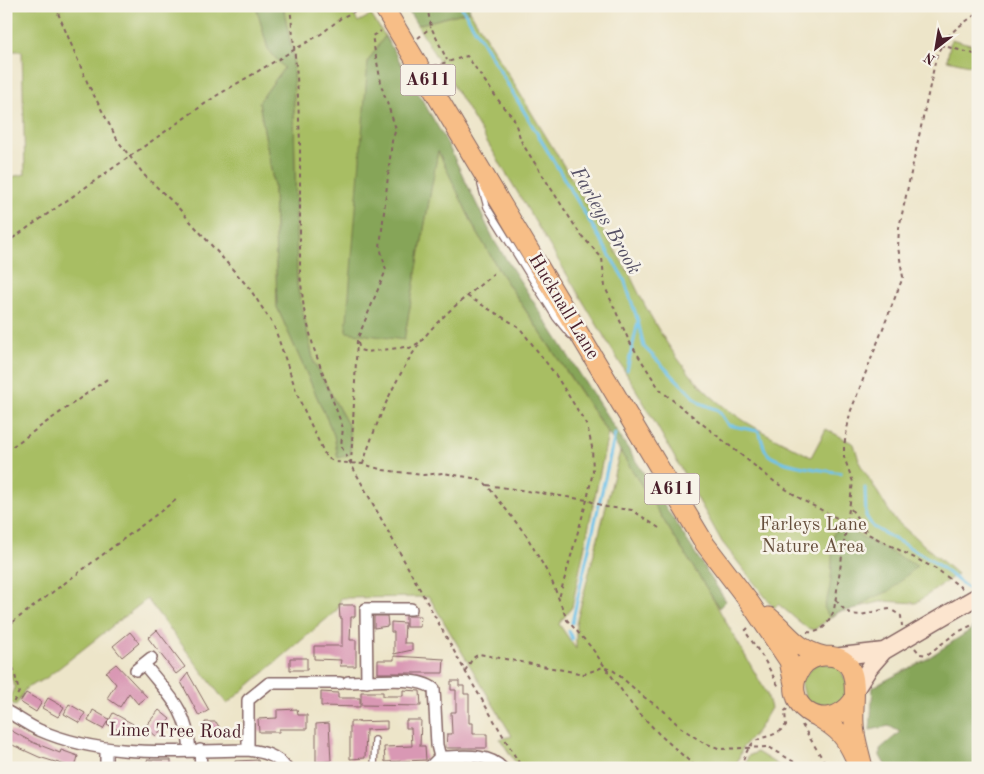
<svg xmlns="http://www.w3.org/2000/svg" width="984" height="774" font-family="'Old Standard TT',serif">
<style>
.green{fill:#a8be63;stroke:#796e47}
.forest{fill:#86a559;stroke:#686242}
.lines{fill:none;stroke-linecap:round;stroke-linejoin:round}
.stream{stroke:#6ec3eb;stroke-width:3}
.building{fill:#d998b4}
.lane-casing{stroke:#836462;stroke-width:8}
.street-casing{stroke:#836462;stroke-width:14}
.secondary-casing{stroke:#836462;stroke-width:19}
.primary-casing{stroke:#836462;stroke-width:21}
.path{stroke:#836462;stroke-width:2;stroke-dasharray:4 4;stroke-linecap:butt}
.lane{stroke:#fff;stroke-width:5.5}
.street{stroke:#fff;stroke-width:11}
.secondary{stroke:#fce5cf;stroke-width:16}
.primary{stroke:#f7be87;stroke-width:19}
.secondary-bridge-casing{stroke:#836462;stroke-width:19;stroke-linecap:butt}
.secondary-bridge{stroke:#fce5cf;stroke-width:16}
.labels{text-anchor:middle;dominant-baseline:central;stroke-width:5;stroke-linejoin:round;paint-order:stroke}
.shield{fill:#f7f3e8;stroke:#7e5f64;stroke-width:1}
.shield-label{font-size:18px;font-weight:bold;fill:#4a1f2b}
.street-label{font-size:19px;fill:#4a1f2b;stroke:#f7f3e8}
.park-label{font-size:19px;fill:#664f3c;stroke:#f7f3e8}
.water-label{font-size:20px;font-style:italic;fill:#555065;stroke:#f7f3e8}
</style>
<rect width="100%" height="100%" fill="#f7f3e8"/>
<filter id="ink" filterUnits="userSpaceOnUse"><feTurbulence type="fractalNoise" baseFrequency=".02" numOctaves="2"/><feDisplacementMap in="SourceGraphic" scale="10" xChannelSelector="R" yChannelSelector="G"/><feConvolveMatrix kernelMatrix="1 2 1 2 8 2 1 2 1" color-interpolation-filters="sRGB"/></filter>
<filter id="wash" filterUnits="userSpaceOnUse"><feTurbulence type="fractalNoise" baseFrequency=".0096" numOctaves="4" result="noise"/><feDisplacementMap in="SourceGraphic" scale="20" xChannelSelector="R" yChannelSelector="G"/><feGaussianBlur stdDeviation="1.12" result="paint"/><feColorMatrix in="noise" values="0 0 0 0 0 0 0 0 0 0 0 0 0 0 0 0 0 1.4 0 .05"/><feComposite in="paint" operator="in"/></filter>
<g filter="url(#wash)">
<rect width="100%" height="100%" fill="#ede5c9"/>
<path class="green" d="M6 6H256L268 49 284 68 259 102 274 186 277 307 334 435 338 458 349 427 314 363 297 285 293 56 283 6H349L358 22 371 15 385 36 368 61 404 340 438 150 474 227 500 272 608 434 572 607 559 624 576 649V624L620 451 709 592 767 694 771 708 758 730 743 747 735 768H519L500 739 512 736 429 597 341 598 337 610 227 704 147 599 45 679 26 688 16 706 7 701 15 687 6 667V178L25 174 22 51H6Z
M470 11 630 275C654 327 687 384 737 416 760 432 786 443 811 457L826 429 854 444 860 464 894 519 957 574 916 603 884 601 838 612 814 630 807 628 778 604 774 608 722 542 644 403 417 25Z
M951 39 978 46V67L947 60Z
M816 663 839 665 850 692 829 711 807 704 801 681Z
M757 752 783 768H745L748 756Z"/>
<path class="forest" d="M256 6H283L293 56 297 285 314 363 349 427 351 454 338 458 334 435 277 307 274 186 259 102 284 68 268 49Z
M406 6H469L470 11 417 25Z
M385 36 446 141 495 242 726 601 719 608 620 451 500 272 474 227 438 151 404 340 346 332 368 61Z
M840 528 849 530 917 566 890 591 872 598 857 609 838 612 829 617 824 607C834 585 831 558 833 534Z
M978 625V768H917L914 764 908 768H887L880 756V749L900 732 889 726 870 730 873 687 925 660Z"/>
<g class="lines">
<path class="stream" d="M461 6 624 279 638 321 644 347 700 403 718 410 728 425 758 431C763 438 762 449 769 455 782 466 824 470 841 473
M627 370 638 322
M865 488 866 516 873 527 930 559 974 593
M572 623 615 434
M569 631 572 639"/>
</g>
<g id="blocks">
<path class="building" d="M339 605H355V617H351L350 640H356V666H340L341 660 314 659V646H342V618H340Z
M374 616H387L388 626 374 628Z
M406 616H421L420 627H406Z
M391 622 405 623 404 643H412V650L394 654V632H391Z
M157 630 185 667 176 674 148 638Z
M130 632 139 643 122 657 113 646Z
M394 656 444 659 443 673H378V660H394Z
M290 658H307V670H290Z
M116 664 147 697 138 704 129 693 120 707 107 698 116 684 106 672Z
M188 673 209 710 199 716 181 682Z
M451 681H459V686H464V694H469V723H473V734H487V748H446L447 734H452L451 712H456V690H451Z
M403 690 420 691 421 706 361 705V692H383V696H403Z
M321 692 338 693V698H360V707L321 706Z
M26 693 42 702 36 712 20 702Z
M48 698 64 707 58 717 42 708Z
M69 704 85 713 80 723 64 714Z
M297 709 298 715H307V729H279V732H259L258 719 277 718V710Z
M93 710 109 719 103 729 88 721Z
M159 710 170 719 156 736 145 727Z
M113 713 133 724 128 735 107 724Z
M406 720H421L420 746H425L426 760 385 762 384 747 412 746 411 728H406Z
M387 721V729L366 730 365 758 350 759V722Z
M205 722H216L223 733 205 732Z
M329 723 331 761 316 762V724Z
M10 730 32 742 60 753 61 750 78 756 75 768 39 757 6 742Z
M147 760H171V768H147Z
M258 760 259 768H235V761Z"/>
</g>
</g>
<g filter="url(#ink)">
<use href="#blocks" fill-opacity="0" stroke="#836462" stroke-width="1"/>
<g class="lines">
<g class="lane-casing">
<path id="lane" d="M481 185 487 207 556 318 570 335
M374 768 375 740"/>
</g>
<g class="street-casing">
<path id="street" d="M144 664C169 696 187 708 190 751
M136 670 151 658
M348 682C371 682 417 675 434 689L437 745 440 757
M367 682 366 609H411
M6 711C17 717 28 725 39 730 105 759 178 751 248 750 264 752 276 755 286 768
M106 750V768
M200 750 201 768
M248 750V700L269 683H340
M440 757C460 757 487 752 502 768
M429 768 440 757"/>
</g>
<g class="secondary-casing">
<path id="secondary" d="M833 657 884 651
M856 689 870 667 884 651 966 603"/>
</g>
<g class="primary-casing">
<path id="primary" d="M383 6 705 544 750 603 789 661 794 684
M769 617C790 634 795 649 824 656
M853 701C825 739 776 702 802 667 807 660 817 656 825 656 865 656 852 698 854 723 854 737 860 753 863 768
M818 717C838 729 845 736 855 758"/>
</g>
<path class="path" d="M55 6 88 84 118 141 145 176 175 204 250 289 274 326 299 399 326 457 335 462 363 464 383 470 423 475 443 473 479 479 487 485 526 535 551 579 567 620 591 647 632 705 659 734 697 768
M290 6 297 76 300 142V274L304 310 314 349 343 428 341 446 465 671 522 768
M427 6 431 27 447 60
M418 38 431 27
M940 45 978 55
M434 66 467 56 504 108 513 117 522 143 580 234 602 258 605 287 629 341 660 390 775 482 804 501 938 570 963 589
M6 243 216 96 321 34 341 18 365 6
M467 296 519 327 555 374 587 425 592 447 593 471 587 500 559 598
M358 343 360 350 367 352 405 347 410 348 420 342
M6 451 110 377
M351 464 357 340 386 270 380 247 392 141 396 129 382 88 372 36 381 31
M363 464C377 418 404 355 439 321 456 304 476 289 494 273
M487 485 587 500 606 507 632 510 659 528
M851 509 866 531
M836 600C854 625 865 611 890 609L901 616 902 626
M6 627 177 499
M748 628 745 631 764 659 780 689
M807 632C822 634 829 623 834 610L853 482 844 457V446L850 413 903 277 898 247 899 228 936 58C943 36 959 26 978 13
M6 637 19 692 13 703
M915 648 920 654 927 655 956 633 978 622
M465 671 473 658 479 654 584 674 603 667 614 671 644 697 664 711 680 727 702 742 721 749 769 747 804 768
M802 725 828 768
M741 768C752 725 769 746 786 725L785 711 787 709"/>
<use href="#lane" class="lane"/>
<use href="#street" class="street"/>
<use href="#secondary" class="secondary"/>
<use href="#primary" class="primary"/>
<g class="secondary-bridge-casing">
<path id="secondary-bridge" d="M966 603 978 596"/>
</g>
<use href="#secondary-bridge" class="secondary-bridge"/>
</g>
</g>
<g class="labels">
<g class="shield">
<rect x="400.5" y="64.5" width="55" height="31" rx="4"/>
<rect x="644.5" y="473.5" width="55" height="31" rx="4"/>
</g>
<g class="shield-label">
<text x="428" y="80">A611</text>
<text x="672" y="489">A611</text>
</g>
<g class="street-label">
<text transform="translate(563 307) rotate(59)">Hucknall Lane</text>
<text transform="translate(175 732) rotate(1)">Lime Tree Road</text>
</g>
<g class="park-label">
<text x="813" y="525">Farleys Lane<tspan x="813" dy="22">Nature Area</tspan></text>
</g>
<g class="water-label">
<text transform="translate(605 221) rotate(60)">Farleys Brook</text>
</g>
</g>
<rect width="984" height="774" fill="none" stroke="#f7f3e8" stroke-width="25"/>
<g transform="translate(936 48) rotate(211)" stroke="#f7f3e8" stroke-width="4" paint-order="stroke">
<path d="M0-4L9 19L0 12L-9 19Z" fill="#4a1f2b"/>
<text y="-8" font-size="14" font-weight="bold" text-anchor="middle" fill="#4a1f2b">N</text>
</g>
</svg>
